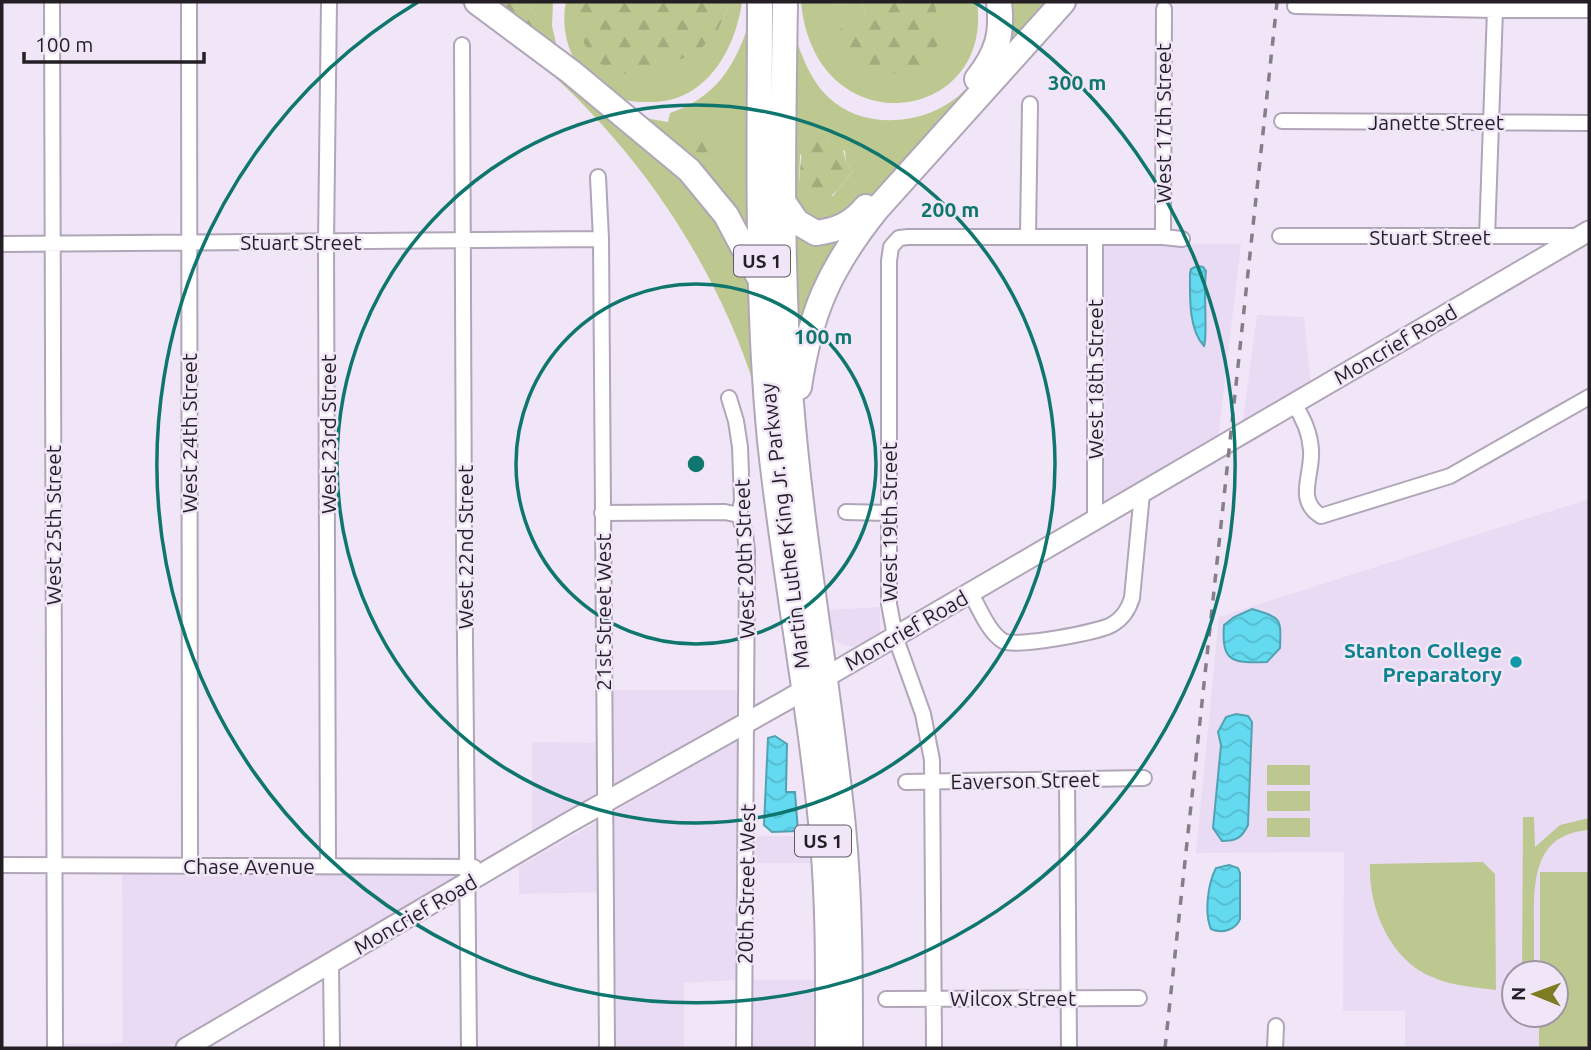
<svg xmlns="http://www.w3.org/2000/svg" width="1591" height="1050" font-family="Ubuntu,sans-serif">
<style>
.built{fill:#eadbf4;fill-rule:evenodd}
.grass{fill:#bcc88f;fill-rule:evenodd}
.forest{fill:url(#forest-firs)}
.water{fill:url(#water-waves);stroke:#50a2b3;stroke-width:2}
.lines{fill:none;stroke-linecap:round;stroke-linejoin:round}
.street-casing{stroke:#b0a6b7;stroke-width:18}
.secondary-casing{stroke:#b0a6b7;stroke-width:23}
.highway-casing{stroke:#b0a6b7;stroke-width:28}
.street{stroke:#fff;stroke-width:14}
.secondary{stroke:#fff;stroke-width:19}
.highway{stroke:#fff;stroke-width:24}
.rail{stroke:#857e89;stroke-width:3.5;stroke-dasharray:9 9;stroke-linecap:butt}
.ring{fill:none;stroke:#0f766e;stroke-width:3.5}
.culture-dot{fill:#0f9aa8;stroke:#f0e6f7;stroke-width:2.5}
.labels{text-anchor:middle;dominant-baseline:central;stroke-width:5;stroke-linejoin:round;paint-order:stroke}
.shield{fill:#f0e6f7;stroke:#605b64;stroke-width:2}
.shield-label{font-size:19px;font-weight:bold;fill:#231f25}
.street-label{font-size:21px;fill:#231f25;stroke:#f0e6f7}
.culture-label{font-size:21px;font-weight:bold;fill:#0d838f;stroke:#f0e6f7;text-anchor:end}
.centre{fill:#0f766e;stroke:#f0e6f7;stroke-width:3.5}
.ring-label{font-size:21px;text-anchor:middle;font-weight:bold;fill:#0f766e;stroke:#f0e6f7;stroke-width:5;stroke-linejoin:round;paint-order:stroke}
</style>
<defs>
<pattern id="forest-firs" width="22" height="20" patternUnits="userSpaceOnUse" patternTransform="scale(1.75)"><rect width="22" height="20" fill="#bcc88f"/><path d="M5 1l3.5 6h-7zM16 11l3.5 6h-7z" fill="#a1ab7b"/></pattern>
<pattern id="water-waves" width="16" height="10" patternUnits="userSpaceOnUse" patternTransform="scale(1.75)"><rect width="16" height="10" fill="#63daf0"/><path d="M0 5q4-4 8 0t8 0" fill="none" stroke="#56bbce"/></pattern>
</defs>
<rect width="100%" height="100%" fill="#f0e6f7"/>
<path class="built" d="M1099 244H1241L1218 439 1098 513Z
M1257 315 1304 317 1311 386 1242 427Z
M1589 499V1048H1405V1011H1343L1344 852 1196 853 1219 617ZM1514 973H1556V1015H1514Z
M880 607V632L854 647 843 645 834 639 830 631 826 610Z
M611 690H739V709L735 717 705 732 532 834V742L610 743Z
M739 739V836H808L810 863H738V980H815V1048H737V980L684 983V1048H616L614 892 519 894V867Z
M122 873 462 875 166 1048H48V1044L123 1043Z"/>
<path class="grass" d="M459 2H489L538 17 524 2H553L552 26 558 52 622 114 668 122 670 113C715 98 735 67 749 23V308L756 391C707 234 597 92 459 2Z
M566 2H576V4L636 75 666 63 718 30 730 2H742C735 51 705 104 648 102 640 102 628 102 621 98 612 94 604 84 596 77 589 72 580 66 575 60 565 44 562 20 566 2Z
M801 2H835L836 5 863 2 866 17 942 39 934 2H977C994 125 815 148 801 2Z
M993 2H1054L877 197 797 352 793 29C800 52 809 78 827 96 867 136 943 124 974 79 977 75 982 70 983 66 990 48 990 21 993 2ZM827 139 831 144 845 151 846 162 853 171 833 196 799 184 800 155Z
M1267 765H1310V785H1267Z
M1267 791H1310V811H1267Z
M1523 817H1534L1535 847 1560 825 1589 818V830C1536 834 1534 876 1534 919 1534 937 1534 955 1534 973H1522Z
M1267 818H1310V837H1267Z
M1483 862 1495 874 1496 990C1474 987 1452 986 1432 977 1390 960 1368 907 1370 864Z
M1540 872H1589V1048H1539V1015H1556V973H1540Z"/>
<path class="forest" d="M489 2H524L538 17V34Z
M576 2H730L718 30 697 53 637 75 613 73 593 58 577 31Z
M835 2H934L943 38 916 74 885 73 843 53 840 29 866 17 863 3 836 5Z
M684 136C697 136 710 140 718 150L714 169 698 171 705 208 695 207 642 150 657 141Z
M813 138 827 139 831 144 842 146 846 162 853 171C836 190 833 206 804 196L799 184 802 146 805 141Z"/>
<path class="water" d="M1197 266 1203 267 1206 271C1203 288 1208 338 1204 346 1188 329 1190 295 1190 273L1191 269Z
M1252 609C1282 618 1281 618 1280 648L1267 662C1233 663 1221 663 1224 625L1234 617Z
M1236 714 1248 716 1252 722 1248 825C1242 838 1236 841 1222 841L1213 828 1221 745 1218 732 1226 717Z
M775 736 787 744 786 792H795L798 831 772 832 764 825 768 738Z
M1229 865 1238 868 1240 873V919C1236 930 1222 934 1211 929 1204 913 1208 883 1216 868Z"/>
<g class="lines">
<g class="street-casing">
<path id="street" d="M52 2 55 1048
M189 2 190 865
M1295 6 1495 10H1589
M462 45 464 541 469 1048
M1282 121 1589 123
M598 177 601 239 607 1048
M1028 235 1030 104
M1280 236H1579
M1163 237 1164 9
M1487 237 1495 10
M2 244 601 239
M729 398 736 421 740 447 742 501 739 515 745 533 747 551 744 1048
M1293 403C1303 417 1310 433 1311 450 1313 475 1295 500 1321 516L1450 476 1589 397
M846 512 889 513
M602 513 725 512 739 515
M1095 520V238
M970 592C979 607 988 632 1003 641 1015 648 1101 632 1113 624 1123 618 1129 608 1132 598L1142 493
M1067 780 1069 1048
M906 782 1144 778
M2 865 474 867
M328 866 326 242 329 2
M331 964 332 1048
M886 999 1139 998
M934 1048 932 760 923 714 895 636 889 604V261L891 247 899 238 908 237H1163L1182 239
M1275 1048 1276 1026"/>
</g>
<g class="secondary-casing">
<path id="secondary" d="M186 1048 568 823 785 701 1589 231"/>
</g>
<g class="highway-casing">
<path id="highway" d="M477 2 571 72 689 170 726 215 759 277
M760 2C760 147 756 295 770 440 784 574 811 708 823 843 829 911 828 980 828 1048
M785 2C783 136 780 269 791 403 802 545 829 685 843 827 850 900 850 974 850 1048
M977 79C997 54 1003 34 999 2
M782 200 797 222 816 233C838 230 852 224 866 207
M799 387C810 313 829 269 876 210L1063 2"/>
</g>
<use href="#street" class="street"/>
<use href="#secondary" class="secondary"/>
<use href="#highway" class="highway"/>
<path class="rail" d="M1165 1048 1277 2"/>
</g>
<g class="ring">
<circle cx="696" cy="464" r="180"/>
<circle cx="696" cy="464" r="359"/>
<path d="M974 2A539 539 0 1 1 418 2"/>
</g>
<circle class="culture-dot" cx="1516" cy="662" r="7"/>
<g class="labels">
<g class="shield">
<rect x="734" y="245.5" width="56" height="31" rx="5"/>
<rect x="795" y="825.5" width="56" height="31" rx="5"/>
</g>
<g class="shield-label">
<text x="762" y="261">US 1</text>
<text x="823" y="841">US 1</text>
</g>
<g class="street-label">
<text x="1436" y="122">Janette Street</text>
<text transform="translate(1163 123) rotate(-90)">West 17th Street</text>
<text x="1430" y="237">Stuart Street</text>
<text x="301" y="242">Stuart Street</text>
<text transform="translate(1395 344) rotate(-30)">Moncrief Road</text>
<text transform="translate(1095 379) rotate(-90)">West 18th Street</text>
<text transform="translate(189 433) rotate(-90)">West 24th Street</text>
<text transform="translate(328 434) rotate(-90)">West 23rd Street</text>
<text transform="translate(889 522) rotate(-90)">West 19th Street</text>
<text transform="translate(53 525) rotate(-90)">West 25th Street</text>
<text transform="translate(784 526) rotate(-97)">Martin Luther King Jr. Parkway</text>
<text transform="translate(465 547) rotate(-90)">West 22nd Street</text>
<text transform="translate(744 559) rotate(-92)">West 20th Street</text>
<text transform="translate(603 612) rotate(-90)">21st Street West</text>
<text transform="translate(906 630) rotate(-30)">Moncrief Road</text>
<text transform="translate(1025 780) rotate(-1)">Eaverson Street</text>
<text x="249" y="866">Chase Avenue</text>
<text transform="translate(746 884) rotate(-89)">20th Street West</text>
<text transform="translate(415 914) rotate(-30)">Moncrief Road</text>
<text x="1013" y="998">Wilcox Street</text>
</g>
<g class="culture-label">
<text x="1502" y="650">Stanton College<tspan x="1502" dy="24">Preparatory</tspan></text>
</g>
</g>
<circle cx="696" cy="464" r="10" class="centre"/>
<g class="ring-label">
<text x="1077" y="90">300 m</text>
<text x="950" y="217">200 m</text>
<text x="823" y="344">100 m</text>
</g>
<rect width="1591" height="1050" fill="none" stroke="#231f25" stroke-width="7"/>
<g transform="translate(1535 994) rotate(271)"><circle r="33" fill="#f0e6f7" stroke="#9e96a3" stroke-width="2"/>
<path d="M0-5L12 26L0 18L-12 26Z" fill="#7e7c23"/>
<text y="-10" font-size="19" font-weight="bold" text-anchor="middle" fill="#231f25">N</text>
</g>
<path d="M24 52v10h180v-10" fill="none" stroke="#231f25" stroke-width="3.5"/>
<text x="35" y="52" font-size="21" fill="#231f25" stroke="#f0e6f7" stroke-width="5" paint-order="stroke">100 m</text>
</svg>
